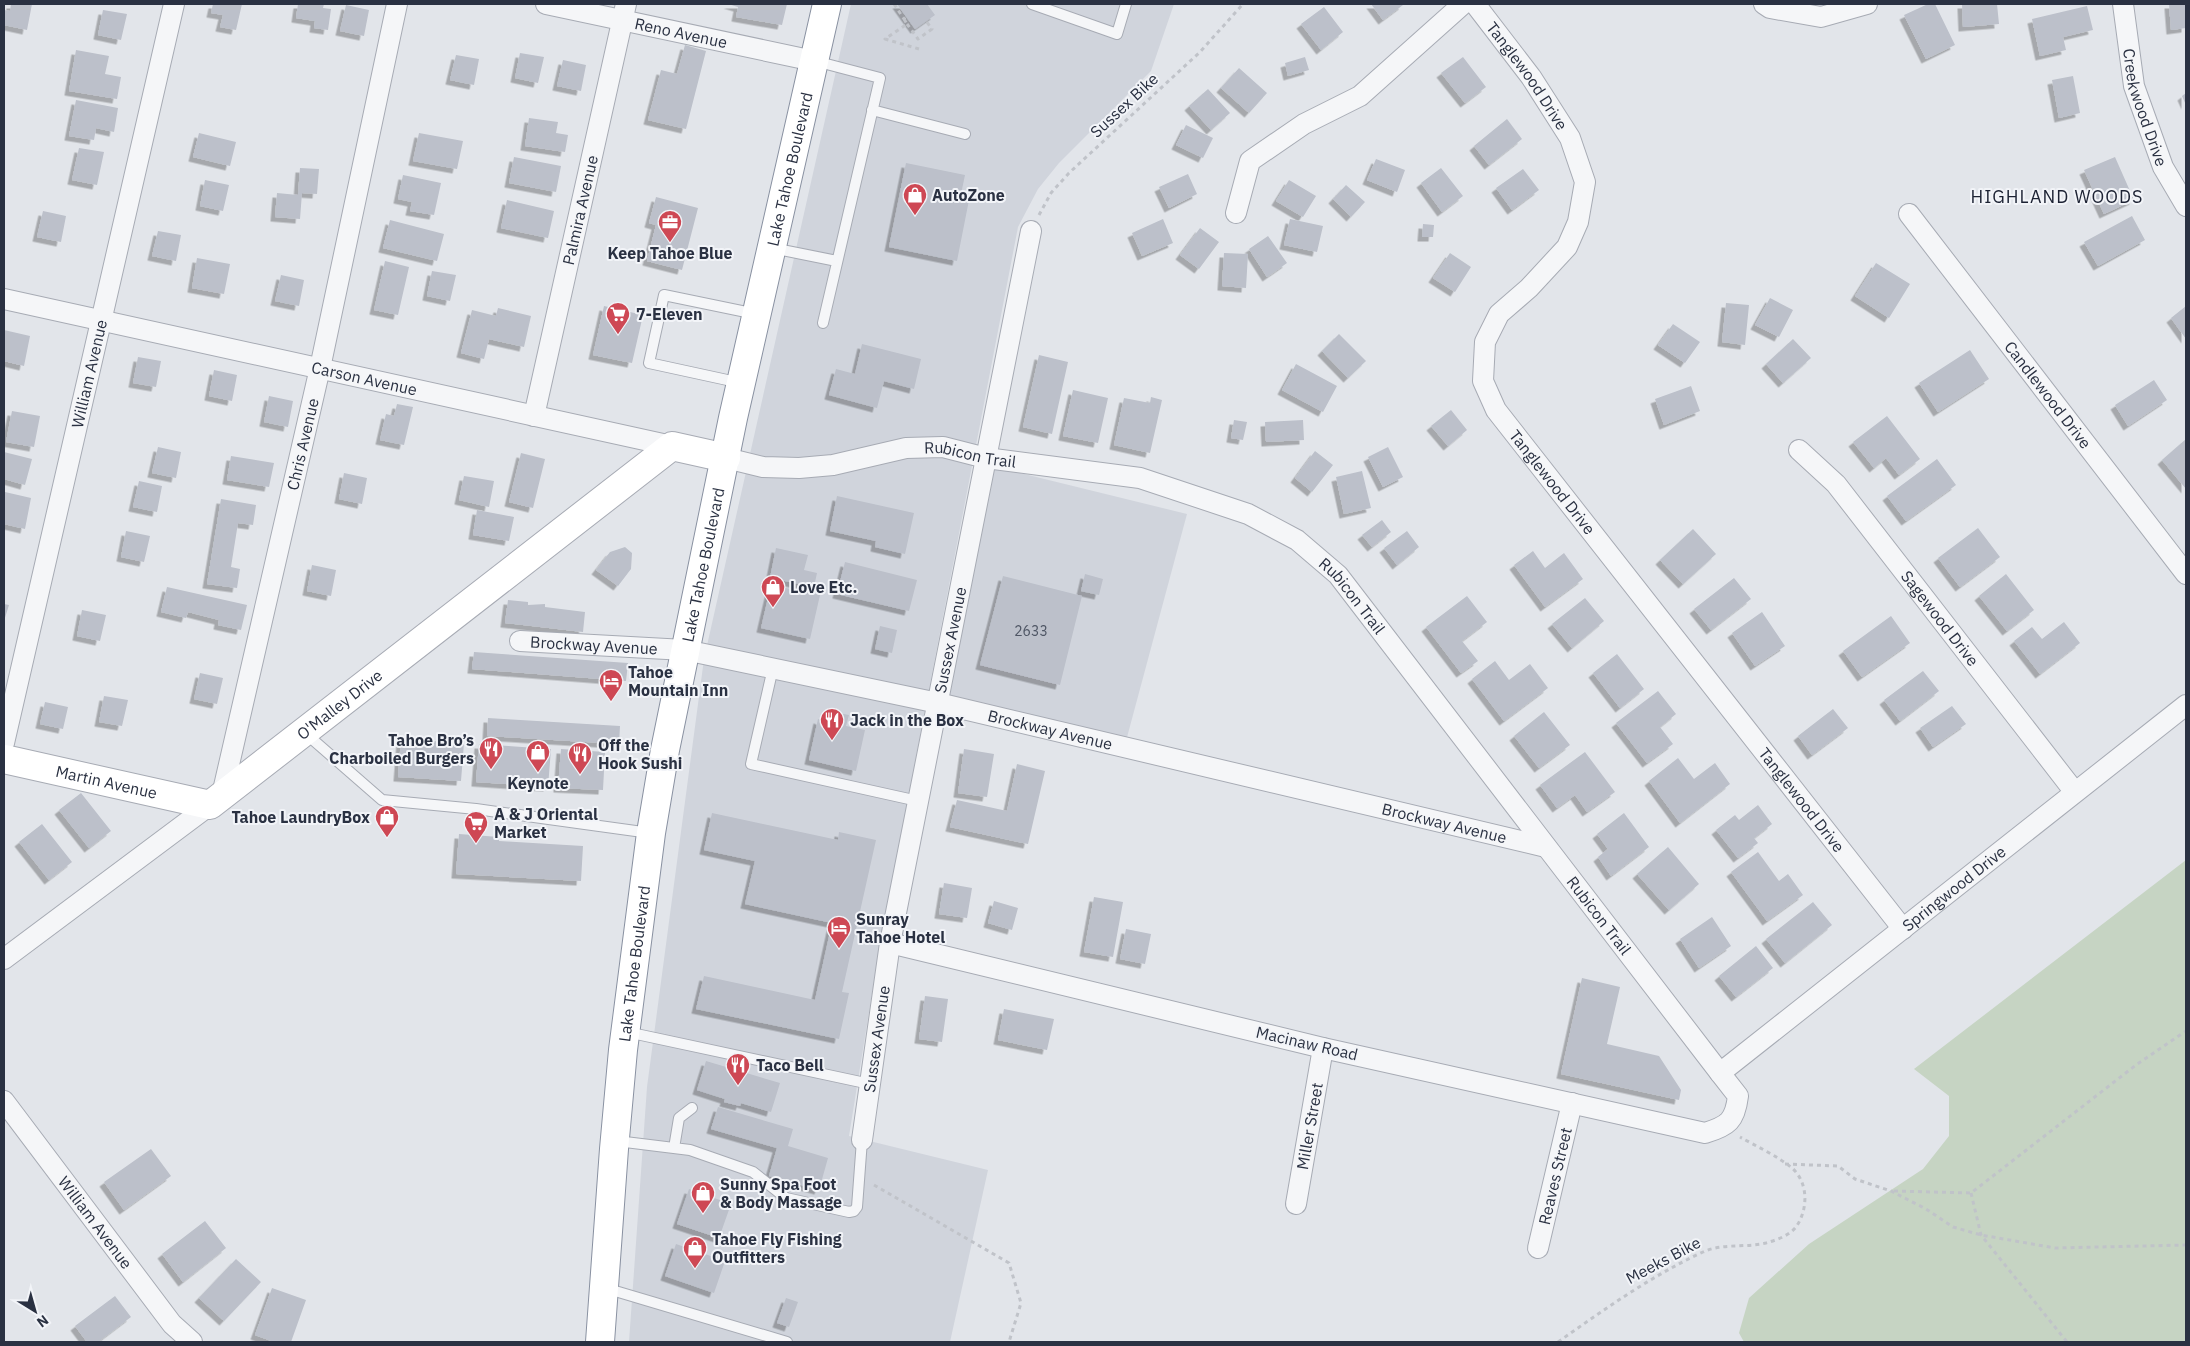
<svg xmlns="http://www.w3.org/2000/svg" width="2190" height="1346" font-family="'IBM Plex Sans',sans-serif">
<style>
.built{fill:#d0d4dc}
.green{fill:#c6d4c3}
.building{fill:#bcc0ca;filter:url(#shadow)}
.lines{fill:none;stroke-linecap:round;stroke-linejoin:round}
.lane-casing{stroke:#a7abb4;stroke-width:12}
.street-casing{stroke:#a7abb4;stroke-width:22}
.secondary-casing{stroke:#a7abb4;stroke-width:30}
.highway-casing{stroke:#8991a1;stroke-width:30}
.path{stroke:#c0c3c9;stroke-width:3;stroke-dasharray:4 4;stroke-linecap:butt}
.lane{stroke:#f5f6f8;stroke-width:10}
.street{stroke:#f5f6f8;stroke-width:20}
.secondary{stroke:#fff;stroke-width:28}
.highway{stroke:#fff;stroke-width:28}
.labels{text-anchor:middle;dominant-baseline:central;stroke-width:4;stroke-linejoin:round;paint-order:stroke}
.number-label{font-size:14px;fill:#4e5564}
.street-label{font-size:16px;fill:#2a3142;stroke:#f2f4f8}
.poi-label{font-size:16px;font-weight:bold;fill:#2a3142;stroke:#f2f4f8;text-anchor:start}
.neighbourhood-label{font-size:18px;letter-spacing:1px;fill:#1c2233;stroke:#f2f4f8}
</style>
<defs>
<filter id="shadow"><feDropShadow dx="-4.5" dy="4.5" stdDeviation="0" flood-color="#0004"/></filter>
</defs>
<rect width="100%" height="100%" fill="#e2e5ea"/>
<path class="built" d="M851 4H1174L1151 71 1059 163 1038 189 1018 227 880 944 849 1136 988 1170 950 1342H629L647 1087 704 659Z
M991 466 1187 514 1126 741 944 698Z"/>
<path class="green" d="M2186 860V1342H1744L1739 1333 1749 1298 1809 1244 1923 1169 1949 1136V1096L1914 1069Z"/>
<path class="building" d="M11 4H32L27 30 4 25V10L10 11Z
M213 4H242L236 30 220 27 223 15 211 13Z
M298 4H324L323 8 331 9 328 30 314 28 315 21 296 18Z
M728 4H787L782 25 736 17 738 7Z
M897 4H927L935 15 915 29Z
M1371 4H1403V5L1383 20Z
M1928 4H1935L1955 45 1926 59 1904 15Z
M1962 4H1997L1999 24 1963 27Z
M2169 4H2186V28L2171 30Z
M346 5 369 10 364 36 340 31Z
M2087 6 2093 30 2063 37 2066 50 2040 56 2032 19Z
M1324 7 1343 32 1321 50 1301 24Z
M103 10 127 14 121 40 98 35Z
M685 45 706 51 686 129 648 120 661 70 677 74Z
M76 50 109 56 105 74 121 77 117 99 69 91Z
M520 53 544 57 538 83 515 78Z
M456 55 479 59 474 85 450 80Z
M1305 57 1309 70 1288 76 1285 63Z
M1463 57 1486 87 1465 103 1441 73Z
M563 60 586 65 581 91 557 86Z
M1239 68 1267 93 1249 113 1221 88Z
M2073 76 2080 113 2059 118 2052 80Z
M1208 89 1230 113 1211 130 1189 106Z
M2186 93V105L2182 96Z
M76 100 118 108 114 132 96 128 94 140 69 136Z
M529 118 558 122 556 133 568 135 565 152 525 146Z
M1507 119 1522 139 1489 165 1474 146Z
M1186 125 1213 138 1203 158 1176 145Z
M199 133 236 142 230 166 193 157Z
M419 133 463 141 457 169 413 161Z
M79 148 104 152 97 185 72 180Z
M514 157 561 166 556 192 509 183Z
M2115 157 2134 200 2104 214 2084 170Z
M1376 159 1405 170 1397 192 1367 180Z
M906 163 965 175 960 199 969 200 957 261 889 247Z
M300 168 319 169 317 194 302 193 300 219 275 217 277 193 298 195Z
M1441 168 1463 196 1442 212 1421 183Z
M1523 169 1539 190 1512 210 1496 188Z
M1188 174 1197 194 1169 208 1159 187Z
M403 175 441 183 434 215 410 211 412 202 398 199Z
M205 180 229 185 223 211 200 206Z
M1289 180 1316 196 1303 217 1276 201Z
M1346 185 1365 202 1351 217 1333 199Z
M656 197 698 208 682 270 647 261 656 225 649 223Z
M507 200 554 211 548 238 501 228Z
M43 211 66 216 61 242 37 237Z
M2132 216 2145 240 2098 266 2084 242Z
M1163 219 1173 243 1142 256 1132 233Z
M1290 219 1323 226 1317 252 1284 245Z
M390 220 444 234 437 261 383 248Z
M1423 224 1434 225 1433 237H1422Z
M1200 228 1219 242 1199 269 1180 255Z
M158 231 181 235 176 261 152 256Z
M1268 236 1287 263 1267 277 1249 249Z
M1224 253 1248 254 1246 288 1222 286Z
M1450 253 1471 267 1455 292 1433 278Z
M197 258 230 264 224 294 192 288Z
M385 261 409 267 398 315 374 310Z
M1876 263 1910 284 1889 318 1855 296Z
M432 271 456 275 450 301 427 296Z
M281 275 304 280 299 306 275 301Z
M1770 298 1793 310 1779 337 1755 325Z
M1726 303 1749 305 1745 345 1722 342Z
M604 306 643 315 632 363 593 355Z
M2186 306V339L2171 318Z
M498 308 531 316 524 347 489 339 484 359 461 353 472 310 496 316Z
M1673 324 1700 342 1685 363 1658 345Z
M4 330 30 336 24 366 4 361Z
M1339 334 1366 361 1348 378 1322 351Z
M1793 339 1811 358 1783 383 1766 364Z
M862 344 921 359 914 389 884 381 877 408 829 395 836 369 855 374Z
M1970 350 1989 379 1938 412 1919 383Z
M1039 355 1068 362 1052 434 1023 427Z
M138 357 161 361 156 387 133 383Z
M1296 364 1337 386 1323 412 1282 390Z
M214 370 237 375 232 401 209 396Z
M2154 380 2167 400 2128 426 2115 405Z
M1691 386 1700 411 1664 425 1655 399Z
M1073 390 1108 398 1098 443 1063 436Z
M269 396 293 401 288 427 264 422Z
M1151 397 1162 400 1150 453 1114 445 1124 398 1150 403Z
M397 404 413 407 404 445 380 440 386 414 394 416Z
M1451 410 1467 430 1448 446 1431 426Z
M12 411 40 416 34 447 6 442Z
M1887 416 1920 459 1899 475 1886 458 1874 468 1853 442Z
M1234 420 1247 422 1243 440 1231 438Z
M1303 420 1304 440 1266 442 1265 422Z
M2186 439V489L2162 460Z
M158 447 181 452 176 478 152 473Z
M1388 447 1403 477 1383 487 1368 457Z
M1315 451 1333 465 1312 492 1295 478Z
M4 452 32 459 25 485 4 479Z
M521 453 545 459 533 508 509 502Z
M231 456 274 463 269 487 227 480Z
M1937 459 1956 485 1906 521 1887 496Z
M1362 471 1371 508 1344 514 1336 477Z
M344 473 367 478 362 504 339 499Z
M464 476 494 481 489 507 459 500Z
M139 481 162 486 157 512 133 507Z
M5 492 31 498 25 529 4 524Z
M837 496 914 513 905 554 875 547 876 541 830 531Z
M221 499 256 505 253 525 238 523 231 567 240 569 237 588 207 584Z
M477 510 514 517 509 541 473 535Z
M1382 520 1391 532 1372 547 1362 535Z
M1978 528 2000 557 1960 587 1938 558Z
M1693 529 1716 554 1683 584 1660 560Z
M126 531 150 536 144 562 121 557Z
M1407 531 1419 547 1397 565 1384 548Z
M625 547 632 553 631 569 618 586 596 570 610 552Z
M776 548 808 555 804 570 817 573 814 587 770 578Z
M1533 551 1545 568 1564 553 1583 579 1545 607 1514 565Z
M845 562 917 580 909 611 837 594Z
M312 565 336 570 331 596 307 591Z
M1085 574 1103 579 1099 595 1081 591Z
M2006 574 2034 610 2007 631 1979 596Z
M1003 576 1082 596 1060 685 980 665Z
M1734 578 1751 599 1711 630 1694 609Z
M771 585 820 595 810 639 761 628Z
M167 587 247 605 241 630 218 625 219 620 188 612 186 618 161 612Z
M1467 596 1487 622 1462 641 1478 661 1461 673 1426 627Z
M1585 598 1604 621 1572 648 1552 624Z
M508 600 528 602V605L545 604V607L585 612 583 632 505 623Z
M4 604 9 605 4 621Z
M82 610 106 615 100 641 77 636Z
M1762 612 1785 646 1755 666 1732 633Z
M1891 616 1910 643 1862 677 1843 651Z
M2064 622 2080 643 2040 674 2014 641 2032 627 2042 639Z
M880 626 897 630 892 653 875 649Z
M474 652 628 663 626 681 472 669Z
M1617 654 1644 689 1620 708 1593 673Z
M1495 661 1509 680 1530 664 1548 688 1504 721 1472 679Z
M1923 671 1939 691 1900 721 1884 700Z
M200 673 223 678 217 704 194 699Z
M1658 691 1676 714 1660 727 1673 744 1647 763 1616 723Z
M104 696 128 700 122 726 99 722Z
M45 702 68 707 63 729 40 724Z
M1952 706 1966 724 1933 747 1920 728Z
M1833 709 1848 728 1812 755 1798 736Z
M828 711 849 715 846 726 865 730 856 771 809 760 818 719 826 722Z
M1544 712 1570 745 1539 768 1514 736Z
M488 718 620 726 619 744 487 736Z
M401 739 464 743 461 781 398 777Z
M479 744 551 749 548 787 476 782Z
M561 749 605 752 603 790 558 788Z
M964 749 994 754 987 797 958 793Z
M1585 752 1615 792 1587 812 1575 795 1557 808 1540 785Z
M1678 758 1694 779 1715 763 1730 784 1680 823 1649 781Z
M1017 764 1045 771 1028 844 950 827 957 800 1007 811Z
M81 793 111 831 89 848 59 810Z
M1758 805 1772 824 1754 838 1758 843 1738 858 1716 830 1735 815 1739 820Z
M712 813 838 840 839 832 876 840 842 992 849 993 839 1039 696 1009 704 976 815 1000 832 923 745 904 755 861 704 850Z
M1624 813 1649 847 1611 876 1598 857 1608 849 1597 834Z
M42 824 72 862 49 880 19 842Z
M459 834 499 837V841L583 846 581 881 456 874Z
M1668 847 1699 884 1669 910 1637 874Z
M1758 852 1779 881 1788 874 1803 895 1767 921 1731 872Z
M944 883 972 888 967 918 939 914Z
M1094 897 1123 902 1113 957 1084 952Z
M994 901 1018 908 1012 930 988 923Z
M1813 902 1832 925 1785 963 1766 939Z
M1712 917 1731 946 1699 968 1680 939Z
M1126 929 1151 934 1145 964 1120 959Z
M1756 946 1773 968 1736 997 1719 976Z
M1582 978 1620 987 1607 1044 1659 1056 1681 1090 1679 1100 1561 1074Z
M925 996 948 999 942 1042 919 1039Z
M1004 1009 1054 1019 1047 1050 998 1040Z
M706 1061 780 1083 771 1112 741 1103 740 1106 724 1102 725 1099 697 1090Z
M718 1107 793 1129 788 1146 828 1158 819 1190 769 1176 777 1148 711 1129Z
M151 1149 171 1176 124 1210 104 1182Z
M689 1189 731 1204 719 1238 677 1224Z
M205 1221 226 1248 183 1282 162 1254Z
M676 1244 725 1261 714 1293 665 1276Z
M236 1259 261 1282 224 1321 199 1298Z
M272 1288 306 1300 291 1342H274L255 1335Z
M115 1296 131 1317 98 1342H87L75 1326Z
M786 1298 798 1302 789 1327 777 1323Z"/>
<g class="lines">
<g class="lane-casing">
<path id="lane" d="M1032 4 1117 34 1126 4
M815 61 880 78 823 323
M872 110 965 134
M772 248 837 261
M741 383 649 363 664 295 756 314
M773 668 751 764 918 801
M304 732 382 800 476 809 650 833
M627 1032 870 1084
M617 1141 690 1150 753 1172 786 1198 849 1212 854 1211 857 1207 862 1140
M674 1148 679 1118 692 1108
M605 1288 787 1342"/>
</g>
<g class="street-casing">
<g id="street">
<path id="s1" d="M546 4 814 61"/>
<path id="s2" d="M1475 4 1531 77 1570 138 1585 182 1578 222 1567 247 1529 288 1499 314 1485 342 1483 381 1496 410 1903 929"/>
<path d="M1764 4 1770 8 1821 17 1867 4"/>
<path id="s3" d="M2123 4 2134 86 2163 167 2186 206"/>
<path d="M1236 213 1250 161 1304 124 1360 96 1463 4"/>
<path id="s4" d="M1909 214 2186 574"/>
<path id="s5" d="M4 299 672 446"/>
<path id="s6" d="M534 416 626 4"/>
<path id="s7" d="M1799 450 1836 484 2074 791"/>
<path id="s8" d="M726 458 763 467 799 468 833 465 906 448 943 447 986 458 1140 478 1248 514 1297 540 1338 575 1720 1073 1738 1096C1735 1121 1728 1126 1705 1133L1323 1048 890 943"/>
<path id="s9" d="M520 641 685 650 938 703 1546 847"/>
<path id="s10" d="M4 743 174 4"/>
<path id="s11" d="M222 795 320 368 397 4"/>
<path d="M4 959 210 805"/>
<path id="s12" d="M1720 1073 2186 705"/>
<path id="s13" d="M4 1101 172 1324 192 1342"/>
<path id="s14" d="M862 1140 890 943 1031 231"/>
<path id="s15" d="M1296 1204 1323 1048"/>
<path id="s16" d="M1538 1248 1572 1103"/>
</g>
</g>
<g class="secondary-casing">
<g id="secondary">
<path id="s17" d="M4 759 210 805 672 446 726 458"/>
</g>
</g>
<g class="highway-casing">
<g id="highway">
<path id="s18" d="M600 1342 614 1149 623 1050 651 833 665 750 733 418 827 4"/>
</g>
</g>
<path class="path" d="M894 4 904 19 906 16
M904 19 907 24 885 39 919 49
M907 24 918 39 932 29 926 21
M1039 215 1051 193 1069 173 1200 52 1243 4
M1785 1164 1838 1166 1855 1179 1891 1191 1926 1209 1953 1227 1981 1235 2055 1248 2186 1245
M874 1185 1009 1263 1021 1303 1009 1342
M1894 1191 1971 1193 2136 1065 2186 1031
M1971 1193 1981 1235 2067 1342
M1558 1342C1605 1309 1651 1276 1703 1252 1722 1243 1745 1248 1766 1243 1776 1240 1789 1236 1796 1227 1808 1210 1809 1183 1792 1168 1779 1157 1756 1146 1740 1137"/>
<use href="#lane" class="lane"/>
<use href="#street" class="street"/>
<use href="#secondary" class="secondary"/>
<use href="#highway" class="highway"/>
</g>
<defs>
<g id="shop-pin" transform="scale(1.25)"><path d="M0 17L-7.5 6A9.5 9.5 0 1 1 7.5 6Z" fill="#ce4854" stroke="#f2f4f8"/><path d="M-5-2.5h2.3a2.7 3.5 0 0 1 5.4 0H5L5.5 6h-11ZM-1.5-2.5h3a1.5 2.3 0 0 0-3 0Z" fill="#fff"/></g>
<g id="office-pin" transform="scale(1.25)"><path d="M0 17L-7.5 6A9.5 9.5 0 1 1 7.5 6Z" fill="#ce4854" stroke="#f2f4f8"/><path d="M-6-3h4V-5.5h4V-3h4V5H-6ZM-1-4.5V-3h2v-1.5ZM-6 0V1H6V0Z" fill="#fff"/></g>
<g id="supermarket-pin" transform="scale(1.25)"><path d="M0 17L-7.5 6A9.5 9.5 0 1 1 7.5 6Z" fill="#ce4854" stroke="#f2f4f8"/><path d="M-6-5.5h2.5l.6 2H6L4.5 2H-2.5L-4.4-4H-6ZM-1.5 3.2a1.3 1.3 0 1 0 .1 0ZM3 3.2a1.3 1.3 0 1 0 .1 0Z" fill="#fff"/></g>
<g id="hotel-pin" transform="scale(1.25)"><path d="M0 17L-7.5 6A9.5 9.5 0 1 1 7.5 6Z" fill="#ce4854" stroke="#f2f4f8"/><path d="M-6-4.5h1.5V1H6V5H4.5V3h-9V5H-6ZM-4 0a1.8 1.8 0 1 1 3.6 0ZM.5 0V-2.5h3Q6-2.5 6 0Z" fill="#fff"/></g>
<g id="restaurant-pin" transform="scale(1.25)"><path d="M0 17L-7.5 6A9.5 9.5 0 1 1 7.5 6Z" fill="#ce4854" stroke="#f2f4f8"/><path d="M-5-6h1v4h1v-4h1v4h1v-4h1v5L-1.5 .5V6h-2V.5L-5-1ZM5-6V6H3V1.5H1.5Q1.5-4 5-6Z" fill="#fff"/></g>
</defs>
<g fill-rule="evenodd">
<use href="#shop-pin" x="915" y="195"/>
<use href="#office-pin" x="670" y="222"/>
<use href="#supermarket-pin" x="618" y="314"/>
<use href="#shop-pin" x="773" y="587"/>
<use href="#hotel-pin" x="611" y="681"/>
<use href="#restaurant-pin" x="832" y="720"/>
<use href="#restaurant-pin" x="491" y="749"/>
<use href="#shop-pin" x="538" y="752"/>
<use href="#restaurant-pin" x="580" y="754"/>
<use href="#shop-pin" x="387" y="817"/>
<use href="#supermarket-pin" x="476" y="823"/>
<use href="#hotel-pin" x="839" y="928"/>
<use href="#restaurant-pin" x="738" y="1065"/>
<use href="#shop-pin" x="703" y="1193"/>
<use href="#shop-pin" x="695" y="1248"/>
</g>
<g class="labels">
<g class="number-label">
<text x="1031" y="631">2633</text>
</g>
<g class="street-label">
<text stroke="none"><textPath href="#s1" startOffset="138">Reno Avenue</textPath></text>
<text stroke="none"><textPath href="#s2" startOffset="89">Tanglewood Drive</textPath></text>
<text transform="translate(1124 105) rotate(-43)">Sussex Bike</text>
<text stroke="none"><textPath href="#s3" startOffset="106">Creekwood Drive</textPath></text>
<text stroke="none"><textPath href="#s18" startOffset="1190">Lake Tahoe Boulevard</textPath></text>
<text stroke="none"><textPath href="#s6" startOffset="211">Palmira Avenue</textPath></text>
<text stroke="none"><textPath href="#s10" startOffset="379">William Avenue</textPath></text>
<text stroke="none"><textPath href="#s5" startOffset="369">Carson Avenue</textPath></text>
<text stroke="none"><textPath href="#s4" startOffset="228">Candlewood Drive</textPath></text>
<text stroke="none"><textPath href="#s11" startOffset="360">Chris Avenue</textPath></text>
<text stroke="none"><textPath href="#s8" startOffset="248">Rubicon Trail</textPath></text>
<text stroke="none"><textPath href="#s2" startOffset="568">Tanglewood Drive</textPath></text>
<text stroke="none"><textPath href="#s18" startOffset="785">Lake Tahoe Boulevard</textPath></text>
<text stroke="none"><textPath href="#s8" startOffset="668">Rubicon Trail</textPath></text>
<text stroke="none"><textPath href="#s7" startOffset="220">Sagewood Drive</textPath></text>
<text stroke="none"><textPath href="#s14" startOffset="508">Sussex Avenue</textPath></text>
<text stroke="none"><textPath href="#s9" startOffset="74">Brockway Avenue</textPath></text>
<text stroke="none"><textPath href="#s17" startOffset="375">O'Malley Drive</textPath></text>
<text stroke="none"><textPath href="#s9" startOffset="539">Brockway Avenue</textPath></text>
<text stroke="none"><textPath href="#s17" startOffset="105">Martin Avenue</textPath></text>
<text stroke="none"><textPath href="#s2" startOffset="972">Tanglewood Drive</textPath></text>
<text stroke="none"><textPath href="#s9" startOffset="944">Brockway Avenue</textPath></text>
<text stroke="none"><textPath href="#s12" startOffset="298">Springwood Drive</textPath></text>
<text stroke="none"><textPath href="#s8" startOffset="1072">Rubicon Trail</textPath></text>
<text stroke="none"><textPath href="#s18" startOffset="380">Lake Tahoe Boulevard</textPath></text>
<text stroke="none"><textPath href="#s14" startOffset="102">Sussex Avenue</textPath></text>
<text transform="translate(1307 1043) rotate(13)">Macinaw Road</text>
<text stroke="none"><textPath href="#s15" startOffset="79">Miller Street</textPath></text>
<text stroke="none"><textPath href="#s16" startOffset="74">Reaves Street</textPath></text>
<text stroke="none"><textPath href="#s13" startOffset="152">William Avenue</textPath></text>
<text transform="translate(1663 1260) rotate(-28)">Meeks Bike</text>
</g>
<g class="poi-label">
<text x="932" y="195">AutoZone</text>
<text x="670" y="253" text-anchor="middle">Keep Tahoe Blue</text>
<text x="636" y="314">7-Eleven</text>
<text x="790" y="587">Love Etc.</text>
<text x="628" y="672">Tahoe<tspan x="628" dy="18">Mountain Inn</tspan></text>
<text x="850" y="720">Jack in the Box</text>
<text x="474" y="740" text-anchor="end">Tahoe Bro’s<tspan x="474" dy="18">Charboiled Burgers</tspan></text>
<text x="598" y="745">Off the<tspan x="598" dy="18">Hook Sushi</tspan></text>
<text x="538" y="783" text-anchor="middle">Keynote</text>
<text x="494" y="814">A &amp; J Oriental<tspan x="494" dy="18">Market</tspan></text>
<text x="370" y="817" text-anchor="end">Tahoe LaundryBox</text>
<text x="856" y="919">Sunray<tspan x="856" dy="18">Tahoe Hotel</tspan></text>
<text x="756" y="1065">Taco Bell</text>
<text x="720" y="1184">Sunny Spa Foot<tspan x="720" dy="18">&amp; Body Massage</tspan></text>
<text x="712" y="1239">Tahoe Fly Fishing<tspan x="712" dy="18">Outfitters</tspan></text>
</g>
<g class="neighbourhood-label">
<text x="2057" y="196">HIGHLAND WOODS</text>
</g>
</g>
<rect width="2190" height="1346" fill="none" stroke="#2a3142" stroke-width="10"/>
<g transform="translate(35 1311) rotate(143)" stroke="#f2f4f8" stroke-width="4" paint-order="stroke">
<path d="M0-4L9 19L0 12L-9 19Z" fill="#2a3142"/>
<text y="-8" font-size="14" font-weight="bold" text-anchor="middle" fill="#2a3142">N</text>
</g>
</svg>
